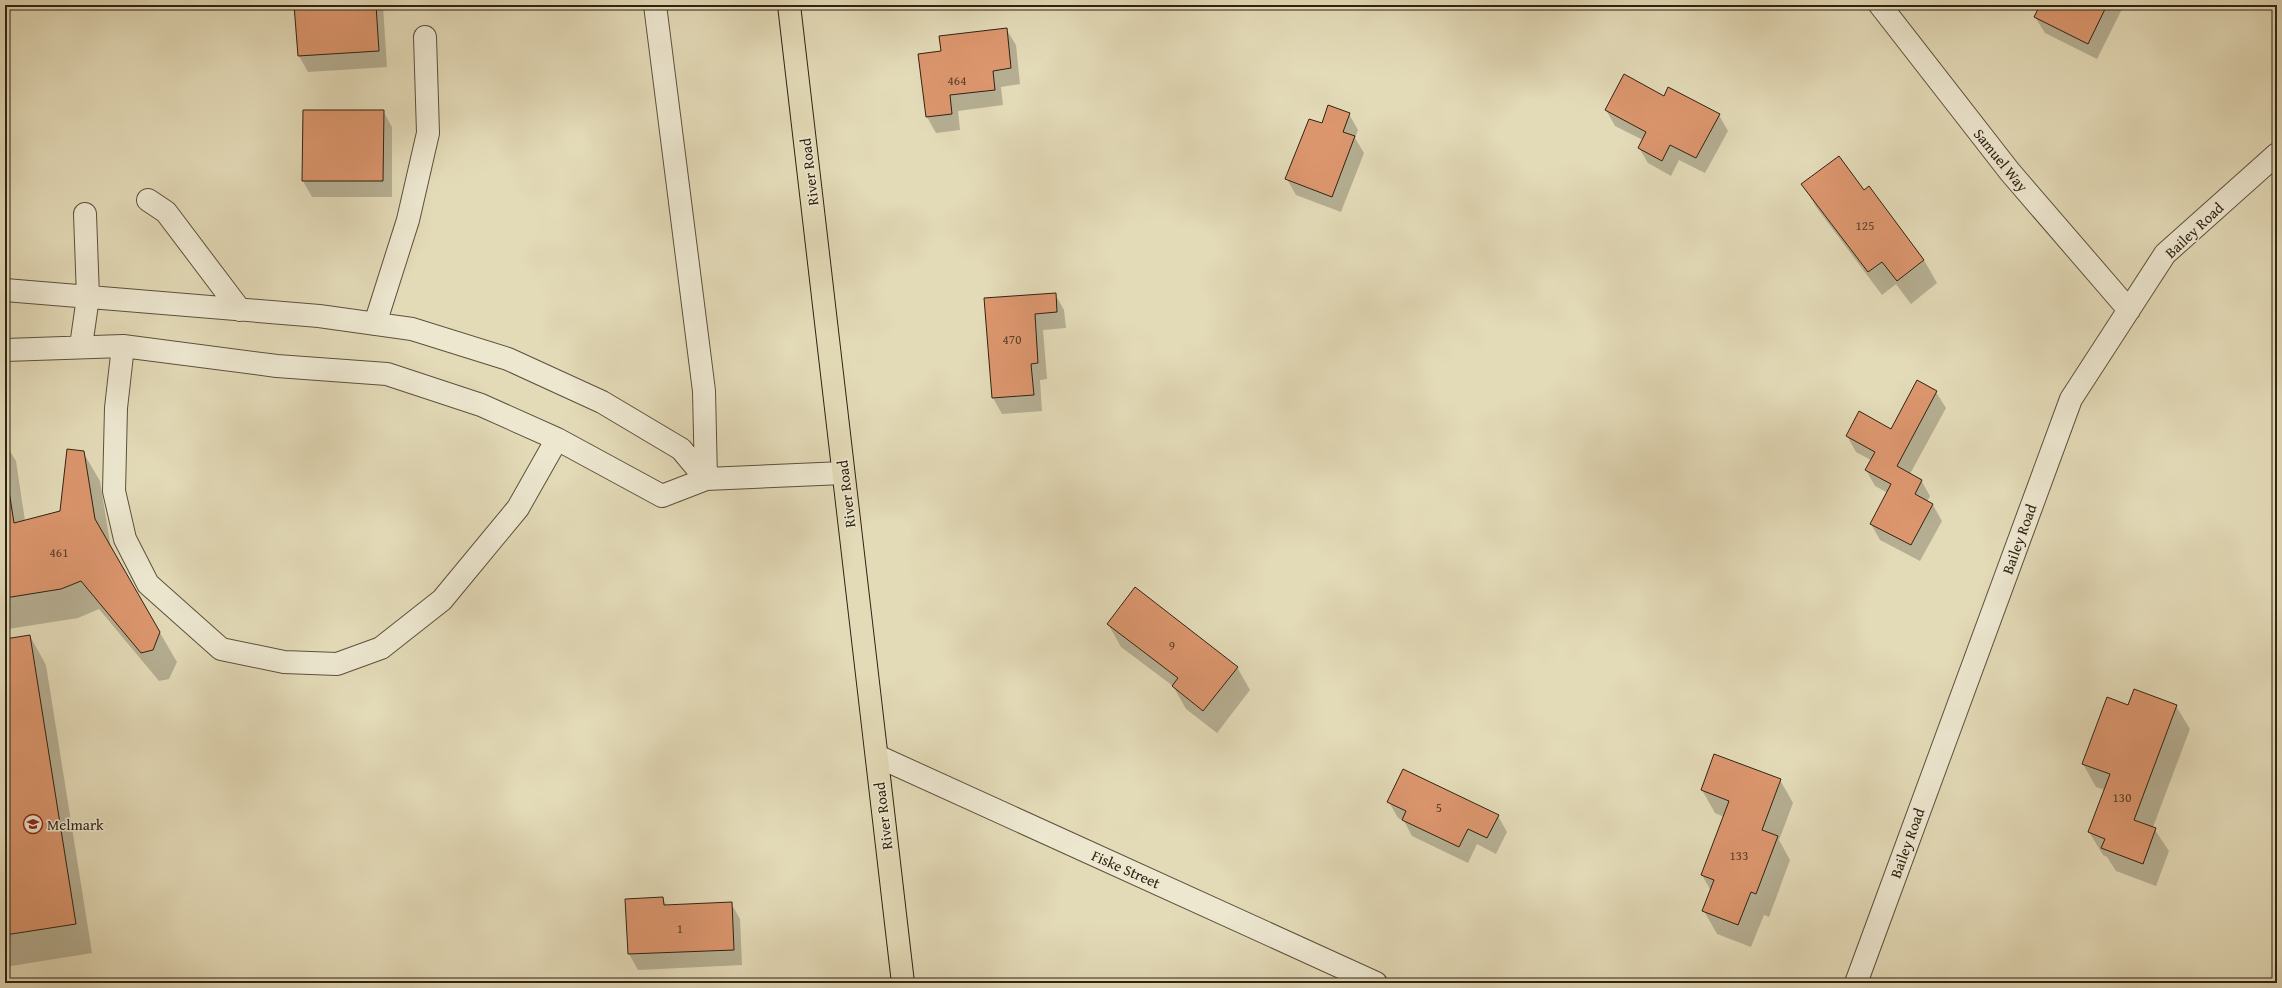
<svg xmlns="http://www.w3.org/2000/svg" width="2282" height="988" font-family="'Gentium Book Plus',serif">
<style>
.shadow{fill:#0003}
.building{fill:#dc966e;stroke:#2f2312}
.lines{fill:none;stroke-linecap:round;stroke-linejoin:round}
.minor-casing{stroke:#5c513b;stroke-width:24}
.major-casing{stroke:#2f2312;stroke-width:24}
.minor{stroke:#ede7d0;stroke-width:22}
.major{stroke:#e3dab7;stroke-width:22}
.labels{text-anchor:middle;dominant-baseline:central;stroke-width:3;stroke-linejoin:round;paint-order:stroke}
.number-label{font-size:13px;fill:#5a4029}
.street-label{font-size:15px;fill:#2f2312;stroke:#ede7d0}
.poi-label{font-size:15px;fill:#2f2312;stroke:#ede7d0;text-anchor:start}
</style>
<rect width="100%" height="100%" fill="#e3dab7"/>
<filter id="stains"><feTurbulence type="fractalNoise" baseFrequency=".005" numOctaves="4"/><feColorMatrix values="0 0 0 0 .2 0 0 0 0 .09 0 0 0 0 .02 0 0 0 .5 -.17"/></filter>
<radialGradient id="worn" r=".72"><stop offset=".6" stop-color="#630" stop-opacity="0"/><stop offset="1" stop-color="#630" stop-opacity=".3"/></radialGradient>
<path class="shadow" d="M295 5H383L387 67 308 72 299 56Z
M2039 5H2120L2122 9 2097 59 2045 33 2035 17Z
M1006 29 1016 45 1020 84 1001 87 1003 105 958 111 960 130 936 133 927 117 942 52Z
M1606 110 1719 115 1728 131 1705 173 1679 160 1671 176 1648 163 1639 148 1643 140 1615 126Z
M383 111 392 127V197H312L303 181Z
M1349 114 1358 130 1355 138 1364 153 1341 212 1296 195 1287 179 1322 125Z
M1803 184 1864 191 1869 187 1924 260 1937 283 1911 304 1896 284 1882 295 1816 207Z
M1055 294 1064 310 1066 328 1043 330 1047 379 1040 380 1042 411 1002 414 993 398 985 299Z
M1917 381 1936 392 1946 408 1910 474 1921 480 1930 496 1927 502 1933 505 1942 521 1920 561 1880 540 1871 524 1888 493 1875 486 1866 470 1871 460 1856 452 1847 436 1891 430Z
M5 443 16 461 25 521 61 511 83 452 100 481 111 549 177 662 169 679 159 681 99 609 78 618 8 629 9 639 30 636 46 665 92 953 5 967Z
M1108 624 1237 667 1250 690 1217 733 1186 709 1173 686 1121 647Z
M2128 706H2176L2190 729 2153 827 2169 851 2156 886 2116 871 2107 857 2103 855 2089 832 2105 790 2096 787 2083 764Z
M1715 755 1780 780 1793 803 1779 840 1790 860 1769 917 1764 915 1751 947 1717 934 1704 911 1711 891 1702 875 1724 817 1715 813 1702 790Z
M1389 802 1498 816 1507 832 1496 854 1477 844 1468 863 1412 836 1404 821 1398 818Z
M662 898 667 906 731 903 740 919 742 965 638 970 629 954 627 900Z"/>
<path class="building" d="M294 5H376L379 51 298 56Z
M2040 5H2107L2088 44 2034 17Z
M1007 28 1011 68 993 71 995 90 950 95 952 114 926 117 918 54 941 51 939 36Z
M1624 74 1664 96 1668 87 1720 114 1696 158 1670 145 1662 161 1638 148 1646 132 1605 110Z
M1328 105 1350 113 1343 132 1355 136 1332 197 1285 179 1309 119 1322 123Z
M303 110H384L383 181H302Z
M1839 156 1864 190 1869 186 1924 260 1897 281 1882 262 1868 272 1801 184Z
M1056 293 1057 312 1035 314 1038 363 1031 364 1034 395 992 398 984 298Z
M1917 380 1937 391 1897 466 1922 480 1915 494 1933 504 1911 545 1870 524 1891 484 1865 470 1875 452 1846 436 1859 411 1891 429Z
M67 449 84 451 95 519 160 632 153 650 141 653 81 581 61 589 5 598V465L14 523 60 511Z
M1135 587 1238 667 1203 711 1172 686 1178 678 1107 624Z
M30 635 76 924 5 935V639Z
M2134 689 2177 705 2134 820 2156 828 2143 864 2101 848 2105 839 2088 832 2110 774 2082 764 2107 697 2128 705Z
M1714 754 1781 779 1762 830 1778 836 1756 894 1751 892 1738 925 1702 911 1714 880 1701 875 1729 801 1701 790Z
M1403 769 1499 815 1487 838 1468 829 1459 847 1402 820 1406 811 1387 802Z
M663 897 664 905 732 902 734 950 628 954 625 899Z"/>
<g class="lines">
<g class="minor-casing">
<path id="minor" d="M655 5 704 391 706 479
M1880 5 2010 172 2129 310
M148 200 166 212 240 310
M5 290 319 316 412 329 508 359 602 402 681 449 706 479
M375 324 408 220 428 133 425 37
M81 346 88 297 85 214
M123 346 116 408 114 491 125 539 148 584 221 649 284 662 337 664 381 648 442 600 518 508 557 439
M5 350 123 346 277 366 387 374 481 405 557 439 662 496 706 479 843 473
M877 756 1376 983
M1856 983 2071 399 2165 254 2277 154"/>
</g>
<g class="major-casing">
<path id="major" d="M789 5 903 983"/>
</g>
<use href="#minor" class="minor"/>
<use href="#major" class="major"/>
</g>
<defs>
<g id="school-ring" transform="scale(1)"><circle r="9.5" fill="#ede7d0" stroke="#8f2418" stroke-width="1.5"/><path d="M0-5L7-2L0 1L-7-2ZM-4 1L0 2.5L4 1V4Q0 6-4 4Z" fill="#8f2418"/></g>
</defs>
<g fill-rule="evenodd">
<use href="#school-ring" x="33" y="824"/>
</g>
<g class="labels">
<g class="number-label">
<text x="957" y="80">464</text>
<text x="1865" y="225">125</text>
<text x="1012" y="339">470</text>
<text x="59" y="552">461</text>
<text x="1172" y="645">9</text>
<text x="2122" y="797">130</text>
<text x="1439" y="807">5</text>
<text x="1739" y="855">133</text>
<text x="680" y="928">1</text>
</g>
<g class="street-label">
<text transform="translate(2001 160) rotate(51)">Samuel Way</text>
<text transform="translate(809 172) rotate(-97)">River Road</text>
<text transform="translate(2194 230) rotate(-43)">Bailey Road</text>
<text transform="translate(846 494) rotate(-97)">River Road</text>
<text transform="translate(2019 539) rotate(-70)">Bailey Road</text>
<text transform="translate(883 816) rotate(-97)">River Road</text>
<text transform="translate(1907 843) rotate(-70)">Bailey Road</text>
<text transform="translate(1126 869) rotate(24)">Fiske Street</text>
</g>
<g class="poi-label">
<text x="47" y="824">Melmark</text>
</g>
</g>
<rect width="2282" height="988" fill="none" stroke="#e3dab7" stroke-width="20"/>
<rect x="6" y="6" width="2270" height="976" fill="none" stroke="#2f2312" stroke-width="2"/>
<rect x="10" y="10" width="2262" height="968" fill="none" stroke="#2f2312"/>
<rect width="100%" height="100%" filter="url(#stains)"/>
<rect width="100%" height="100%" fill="url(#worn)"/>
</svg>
